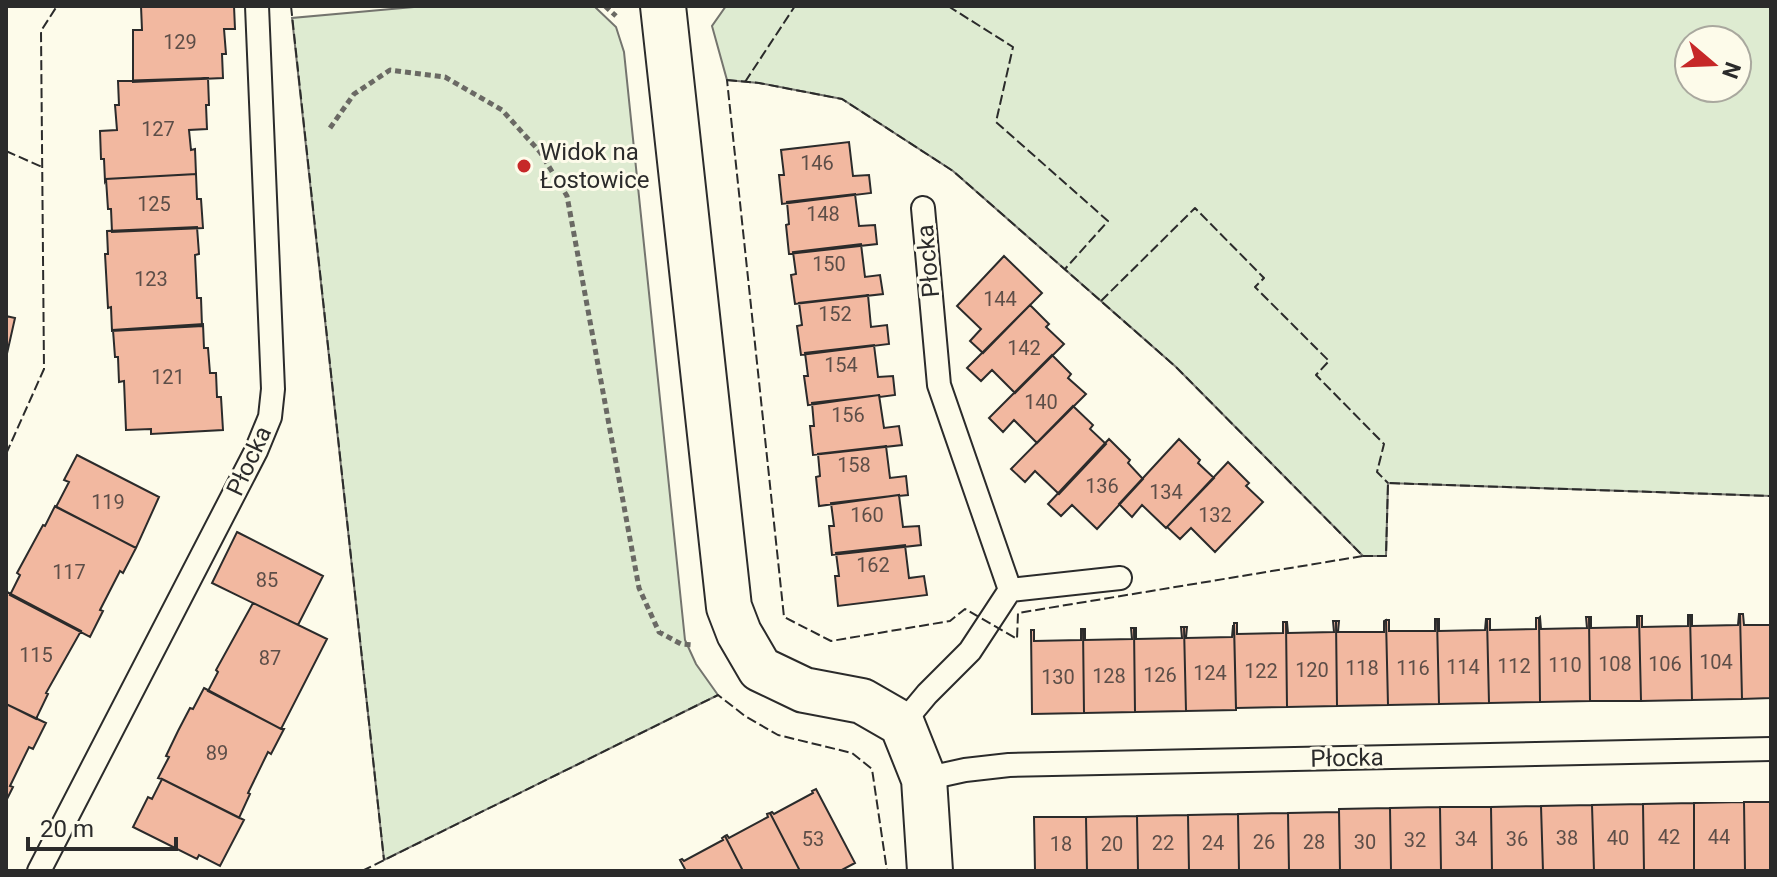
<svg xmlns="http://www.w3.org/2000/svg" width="1777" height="877" font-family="Roboto,sans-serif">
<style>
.green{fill:#deebd1;stroke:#74746e;stroke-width:2;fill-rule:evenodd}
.building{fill:#f2b8a0;stroke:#2b2b2b;stroke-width:2}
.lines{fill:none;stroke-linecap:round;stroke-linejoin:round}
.service-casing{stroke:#2b2b2b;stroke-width:26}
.minor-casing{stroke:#2b2b2b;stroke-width:48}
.path{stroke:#6a6964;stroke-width:5;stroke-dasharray:6 4;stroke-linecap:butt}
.service{stroke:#fdfbea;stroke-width:22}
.minor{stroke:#fdfbea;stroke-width:44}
.fence{stroke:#2b2b2b;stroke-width:2;stroke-dasharray:10 4;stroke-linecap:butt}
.poi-dot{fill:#c62828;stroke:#fdfbea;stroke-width:3}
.labels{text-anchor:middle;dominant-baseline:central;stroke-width:6;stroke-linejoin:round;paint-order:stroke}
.number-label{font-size:20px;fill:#5d4e48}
.poi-label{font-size:24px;fill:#2b2b2b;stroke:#fdfbea;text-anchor:start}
.street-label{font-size:24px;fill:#2b2b2b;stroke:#fdfbea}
</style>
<rect width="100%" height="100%" fill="#fdfbea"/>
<path class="green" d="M425 6H594L616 27 624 52 685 640 696 664 718 695 384 860 292 18Z
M726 6H1771V496L1388 483 1386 556H1363L1176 367 953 171 842 99 759 83 727 80 712 26ZM1689 40H1737V88H1689Z"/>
<path class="building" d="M141 6H234L235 29H224L226 54H222L223 78 133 82V30H142Z
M208 78 209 105H206L207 129 189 130 191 150 195 149 196 174 106 179 105 181 104 159H101L100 131 117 130 115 105H119L118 81Z
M849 142 853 176 869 175 871 193 782 204 779 175H784L781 150Z
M196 174 197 199H201L203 228 112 232 111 209H108L106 179Z
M855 194 859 226 875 225 877 244 789 254 786 225 789 224 787 202Z
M197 227 199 254 195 255 196 276 197 298H201L202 326 112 331 111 307 108 308 105 254H108L107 231Z
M861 244 865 277 880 275 883 294 795 304 791 275 796 274 793 252Z
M1004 256 1042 293 983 353 970 341 981 329 957 306Z
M868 295 871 327 887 325 889 344 801 355 797 326 802 325 799 303Z
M1030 305 1049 324 1046 327 1064 344 1015 393 992 370 981 381 967 368Z
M6 316 15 318 6 358Z
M203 324 204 348H208L210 373H216L217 397H221L223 430 151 434V429L126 430 124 381 119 382 118 357H115L113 330Z
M874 345 878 377 893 376 895 395 880 397 879 395 808 405 804 376H808L805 353Z
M1052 355 1071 374 1068 378 1086 394 1037 443 1014 420 1003 432 989 418Z
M879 395 884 428 899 426 902 445 813 455 810 426H814L812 403Z
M1073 406 1093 425 1090 429 1106 444 1059 494 1035 471 1025 482 1011 469Z
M1109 439 1130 460 1128 463 1143 479 1097 529 1072 505 1061 516 1048 504Z
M1179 439 1200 460 1198 463 1214 478 1166 528 1142 505 1132 517 1119 504Z
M886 446 890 478 906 476 908 495 899 496V495L819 506 816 477 820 476 818 454Z
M77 455 159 497 136 548 56 507 69 482 64 480Z
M1228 462 1249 483 1246 486 1263 502 1215 552 1191 528 1180 539 1167 527Z
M899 495 903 527 919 526 921 545 832 555 829 526H834L831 503Z
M55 506 136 548 123 573 120 571 100 610 103 611 90 637 10 595 20 575 17 573 43 525 45 526Z
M237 532 323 576 298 625 212 583Z
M905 545 909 578 924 576 927 595 838 606 835 576H839L836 553Z
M7 592 81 631 46 693 48 694 36 719 6 704Z
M253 603 327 639 281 729 208 691 218 672 216 670Z
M1739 614H1740L1742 699 1692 700 1690 615H1692V626L1738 625Z
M1740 614H1743L1744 625H1771V698L1742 699Z
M1688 615H1690L1692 700 1641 701 1639 616H1642V627L1688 626Z
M1637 616H1639L1641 701H1590L1589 617H1591V628L1637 627Z
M1540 617 1541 629 1587 628 1586 617H1589L1590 701 1540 702 1539 618Z
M1536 618H1539L1540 702 1489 703 1487 619H1490V630L1536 629Z
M1435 619H1437L1439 704 1388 705 1386 620H1389V631H1435Z
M1437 619H1439V631L1485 630 1486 619H1487L1489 703 1439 704Z
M1386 620 1388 705 1337 706 1336 621H1339L1338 632H1384V621Z
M1333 621H1336L1337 706 1287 707 1286 622H1287L1288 633 1334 632Z
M1283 622H1286L1287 707 1236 708 1234 623H1237V634L1283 633Z
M1233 626H1234L1236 710 1186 711 1184 627H1187L1186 638 1232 637Z
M1181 627H1184L1186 711 1135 712 1134 628H1136V639L1182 638Z
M1131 628H1134L1135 712 1084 713 1083 629H1085V640L1132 639Z
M1081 629H1083L1084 713 1032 714 1031 630H1034V641L1081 640Z
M204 688 281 729H284L271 754 268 752 248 793 250 794 239 818 162 779 158 778 169 757 166 756 178 731 190 708 193 709Z
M6 704 46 723 33 749 29 747 10 786 13 787 6 801Z
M162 779 244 820 220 866 199 855 197 859 133 827 148 797 152 799Z
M816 789 855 863 840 871H800L770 813 772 812 774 814 813 793 812 791Z
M1744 802H1771V871H1745Z
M1744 802 1745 871H1694V803Z
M1694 803V871H1644L1643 804Z
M1643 804 1644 871H1594L1592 805Z
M1592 805 1594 871H1543L1541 806Z
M1541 806 1543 871H1492L1491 807Z
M1440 807 1441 871H1391L1390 808Z
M1440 807H1491L1492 871H1441Z
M1390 808 1391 871H1340L1339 809Z
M1339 812 1340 871H1289L1288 813Z
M770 813 800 871H743L725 836 727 835 729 838 768 817 767 814Z
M1288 813 1289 871H1239L1238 814Z
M1238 814 1239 871H1189L1188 815Z
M1188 815 1189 871H1138L1137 816Z
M1137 816 1138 871H1087L1086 817Z
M1034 817H1086L1087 871H1035Z
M725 836 743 871H686L680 860 682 859 684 861 723 840 722 838Z"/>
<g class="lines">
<g class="service-casing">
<path id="service" d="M1010 590 1120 578
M902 724 927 694 970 651 1010 590 939 385 923 208
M924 779 965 770 1009 765 1771 749
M39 871 256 451 270 417 273 389 257 6"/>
</g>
<g class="minor-casing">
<path id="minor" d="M663 6 729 607 739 633 760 669 804 690 862 701 902 724 924 779 930 871"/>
</g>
<path class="path" d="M605 6 616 16
M330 128 354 94 390 70 445 77 502 110 540 152 567 196 639 588 659 632 681 644 694 645"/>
<use href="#service" class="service"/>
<use href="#minor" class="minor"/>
<path class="fence" d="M291 6 384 860
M948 6 1013 47 996 122 1108 221 1065 269
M727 80 759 83 842 99 953 171 1176 367 1363 556 1018 613 1017 639 965 609 950 621 831 641 784 617Z
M745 82 795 6
M6 151 42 167
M1101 301 1195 208 1264 278 1255 287 1329 361 1316 375 1384 444 1377 472 1388 483
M6 454 44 369 41 31 57 6
M1363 556H1386L1388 483 1771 496
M362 871 718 695 745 716 778 735 852 753 872 769 887 871"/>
</g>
<circle class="poi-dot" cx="524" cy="166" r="8"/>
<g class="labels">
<g class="number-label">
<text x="180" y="42">129</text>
<text x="158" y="129">127</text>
<text x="817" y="163">146</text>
<text x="154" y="204">125</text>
<text x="823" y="214">148</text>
<text x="829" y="264">150</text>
<text x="151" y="279">123</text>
<text x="1000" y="299">144</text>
<text x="835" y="314">152</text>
<text x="1024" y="348">142</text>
<text x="841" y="365">154</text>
<text x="168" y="377">121</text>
<text x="1041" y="402">140</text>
<text x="848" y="415">156</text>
<text x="854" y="465">158</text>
<text x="1102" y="486">136</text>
<text x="1166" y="492">134</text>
<text x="108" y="502">119</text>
<text x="867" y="515">160</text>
<text x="1215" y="515">132</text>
<text x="873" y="565">162</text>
<text x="69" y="572">117</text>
<text x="267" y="580">85</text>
<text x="36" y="655">115</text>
<text x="270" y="658">87</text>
<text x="1716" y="662">104</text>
<text x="1615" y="664">108</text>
<text x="1665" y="664">106</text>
<text x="1565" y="665">110</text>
<text x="1514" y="666">112</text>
<text x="1463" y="667">114</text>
<text x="1362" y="668">118</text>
<text x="1413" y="668">116</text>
<text x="1312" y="670">120</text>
<text x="1261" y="671">122</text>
<text x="1210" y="673">124</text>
<text x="1160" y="675">126</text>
<text x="1109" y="676">128</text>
<text x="1058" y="677">130</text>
<text x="217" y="753">89</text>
<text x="1669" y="837">42</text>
<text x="1719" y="837">44</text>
<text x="1567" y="838">38</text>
<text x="1618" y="838">40</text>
<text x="813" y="839">53</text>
<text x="1466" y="839">34</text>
<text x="1517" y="839">36</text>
<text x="1415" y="840">32</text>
<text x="1264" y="842">26</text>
<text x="1314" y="842">28</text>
<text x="1365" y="842">30</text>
<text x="1163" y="843">22</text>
<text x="1213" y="843">24</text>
<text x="1061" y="844">18</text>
<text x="1112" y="844">20</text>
</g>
<g class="poi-label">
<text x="540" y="152">Widok na<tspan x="540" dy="28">Łostowice</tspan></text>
</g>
<g class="street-label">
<text transform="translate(928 261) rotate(-95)">Płocka</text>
<text transform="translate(249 461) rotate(-65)">Płocka</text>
<text transform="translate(1347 758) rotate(-1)">Płocka</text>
</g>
</g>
<rect width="1777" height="877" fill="none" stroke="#2b2b2b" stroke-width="16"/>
<g transform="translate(1713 64) rotate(109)"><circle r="38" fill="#fdfbea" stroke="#a9a89e" stroke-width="2"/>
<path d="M0-6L14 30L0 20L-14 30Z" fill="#c62828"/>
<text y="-12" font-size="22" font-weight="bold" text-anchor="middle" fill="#2b2b2b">N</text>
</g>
<path d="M28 837v12h148v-12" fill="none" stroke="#2b2b2b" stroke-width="4"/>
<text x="40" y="837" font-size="24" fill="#2b2b2b" stroke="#fdfbea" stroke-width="6" paint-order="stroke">20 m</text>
</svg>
